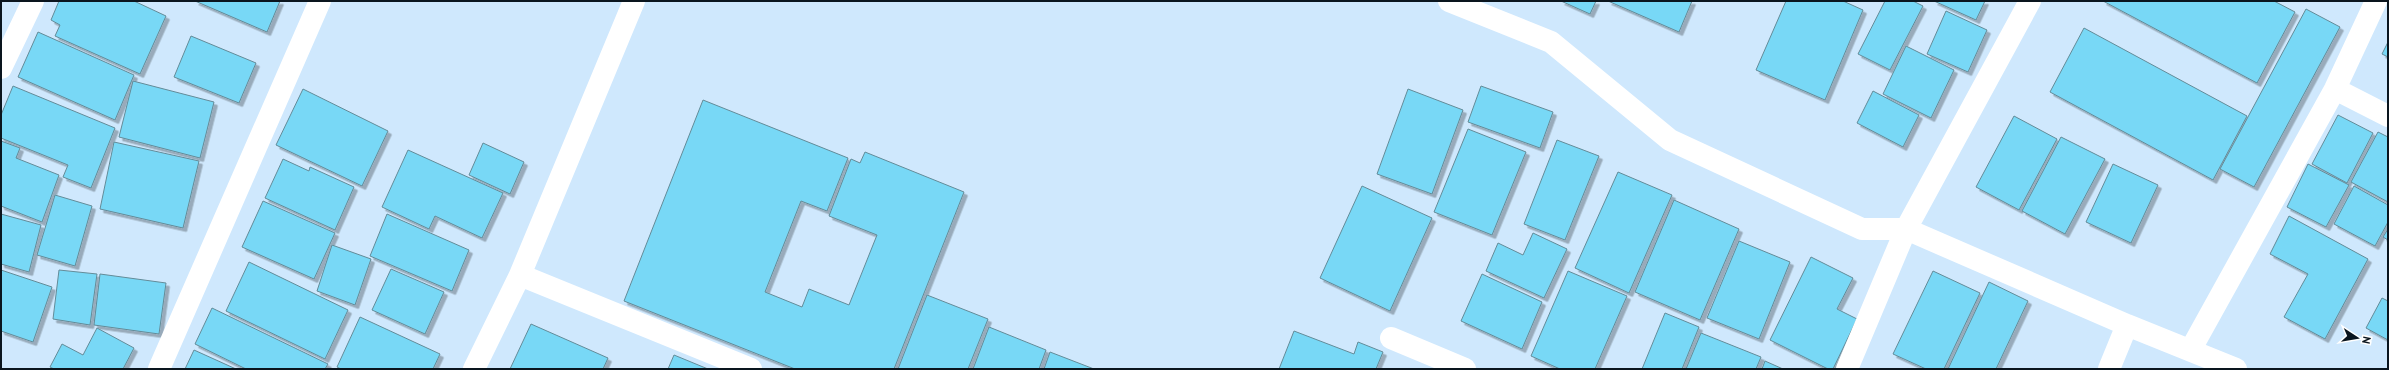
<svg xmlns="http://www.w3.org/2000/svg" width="2389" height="370" font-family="'PT Sans',sans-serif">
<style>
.building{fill:#78d8f6;stroke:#638b98;filter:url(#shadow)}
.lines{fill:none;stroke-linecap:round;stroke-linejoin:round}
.minor{stroke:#fff;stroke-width:22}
</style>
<defs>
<filter id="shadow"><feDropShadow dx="3.5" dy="3.5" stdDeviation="0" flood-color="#0004"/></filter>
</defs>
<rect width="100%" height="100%" fill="#cfe8fd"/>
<path class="building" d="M59 1H134L166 16 140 74 55 36 60 25 51 20Z
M195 1H280L267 32Z
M1561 1H1596L1590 14Z
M1608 1H1692L1679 32Z
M1786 1H1843L1863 10 1825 100 1756 70Z
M1885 1H1913L1923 6 1890 70 1858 54Z
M1934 1H1985L1976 20Z
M2103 1H2274L2295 12 2257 83Z
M2306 9 2340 27 2254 187 2220 169Z
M1946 11 1987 30 1968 72 1927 54Z
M2084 28 2247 116 2213 180 2050 92Z
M38 32 134 75 115 120 18 77Z
M191 36 256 63 239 103 174 77Z
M2388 42V57L2382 54Z
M1906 46 1954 70 1931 118 1883 94Z
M133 81 214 102 200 158 119 137Z
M13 86 115 128 91 188 63 177 68 165 1 138V115Z
M1481 86 1553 112 1540 148 1468 122Z
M303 89 388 131 362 186 276 145Z
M1408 89 1463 110 1432 194 1377 174Z
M1873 91 1919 115 1903 147 1857 123Z
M703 100 848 158 827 211 801 201 765 292 802 307 809 289 849 305 877 235 829 216 851 159 860 163 865 152 964 192 894 369H795L624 301Z
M2338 115 2373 133 2347 183 2312 164Z
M2014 116 2057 139 2019 210 1976 187Z
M1468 129 1526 152 1492 235 1434 212Z
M2378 132 2388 137V202L2351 182Z
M2061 137 2105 159 2065 234 2022 211Z
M1557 140 1599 156 1565 240 1524 224Z
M1 141 20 148 16 158 59 175 42 222 1 206Z
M114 142 199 161 183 228 100 209Z
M483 143 524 162 510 194 469 175Z
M408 150 503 193 482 238 435 216 429 229 382 207Z
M283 159 309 171 310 167 354 187 335 230 265 198Z
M2113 164 2158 185 2131 243 2086 222Z
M2308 164 2349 185 2326 227 2287 207Z
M1618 172 1672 195 1629 293 1575 268Z
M1362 186 1432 218 1390 311 1320 278Z
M2354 186 2388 205V222L2375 246 2334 224Z
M55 195 92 206 75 266 37 255Z
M1674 200 1739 229 1700 320 1635 292Z
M263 201 335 233 314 279 242 247Z
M1 214 41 225 29 272 1 264Z
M387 214 469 250 452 291 370 256Z
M2289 216 2368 259 2325 339 2284 317 2308 274 2270 254Z
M2388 229V240L2383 237Z
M1533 233 1567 249 1544 298 1486 271 1498 243 1523 255Z
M1739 241 1790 262 1759 339 1707 318Z
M332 245 371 259 355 305 317 291Z
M1811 257 1853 278 1837 309 1857 319 1833 369H1828L1770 340Z
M249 262 348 310 325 359 226 311Z
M391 269 444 292 425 334 372 310Z
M1 270 52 287 33 342 1 331Z
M59 270 97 274 90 325 53 319Z
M1568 271 1627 296 1595 369H1560L1531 356Z
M1933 271 1980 293 1944 369H1926L1893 354Z
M100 274 166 283 159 334 94 325Z
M1482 274 1542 302 1522 349 1461 321Z
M1989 282 2028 301 1996 369H1948Z
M927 295 988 319 968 369H898Z
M2382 298 2388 301V340L2366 328Z
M212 308 328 364 325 369H246L195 344Z
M1665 313 1699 327 1682 369H1642Z
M360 317 440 354 433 369H341L337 367Z
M531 324 608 358 603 369H510Z
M989 327 1046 350 1039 369H973Z
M97 328 134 348 123 369H54L50 367 62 344 83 355Z
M1294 331 1354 354 1358 342 1383 352 1376 369H1279Z
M1701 333 1761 357 1756 369H1686Z
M194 350 236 369H185Z
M1050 352 1094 369H1044Z
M674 355 708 369H668Z
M1765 361 1783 369H1762Z"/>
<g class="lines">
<path class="minor" d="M1449 1 1551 42 1670 140 1862 229H1906L2127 325 2236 369
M1 68 33 1
M2335 89 2388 116
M520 275 751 369
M1391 338 1465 369
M2191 349 2335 89 2376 1
M159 369 320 1
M474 369 520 275 634 1
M1847 369 1906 229 2030 1
M2109 369 2127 325"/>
</g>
<rect width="2389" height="370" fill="none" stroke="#0a151e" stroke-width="4"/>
<g transform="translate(2357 338) rotate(102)" stroke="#ffffff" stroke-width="3" paint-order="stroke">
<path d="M0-3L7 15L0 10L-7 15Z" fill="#0a151e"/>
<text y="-6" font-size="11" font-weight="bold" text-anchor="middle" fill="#0a151e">N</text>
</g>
</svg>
